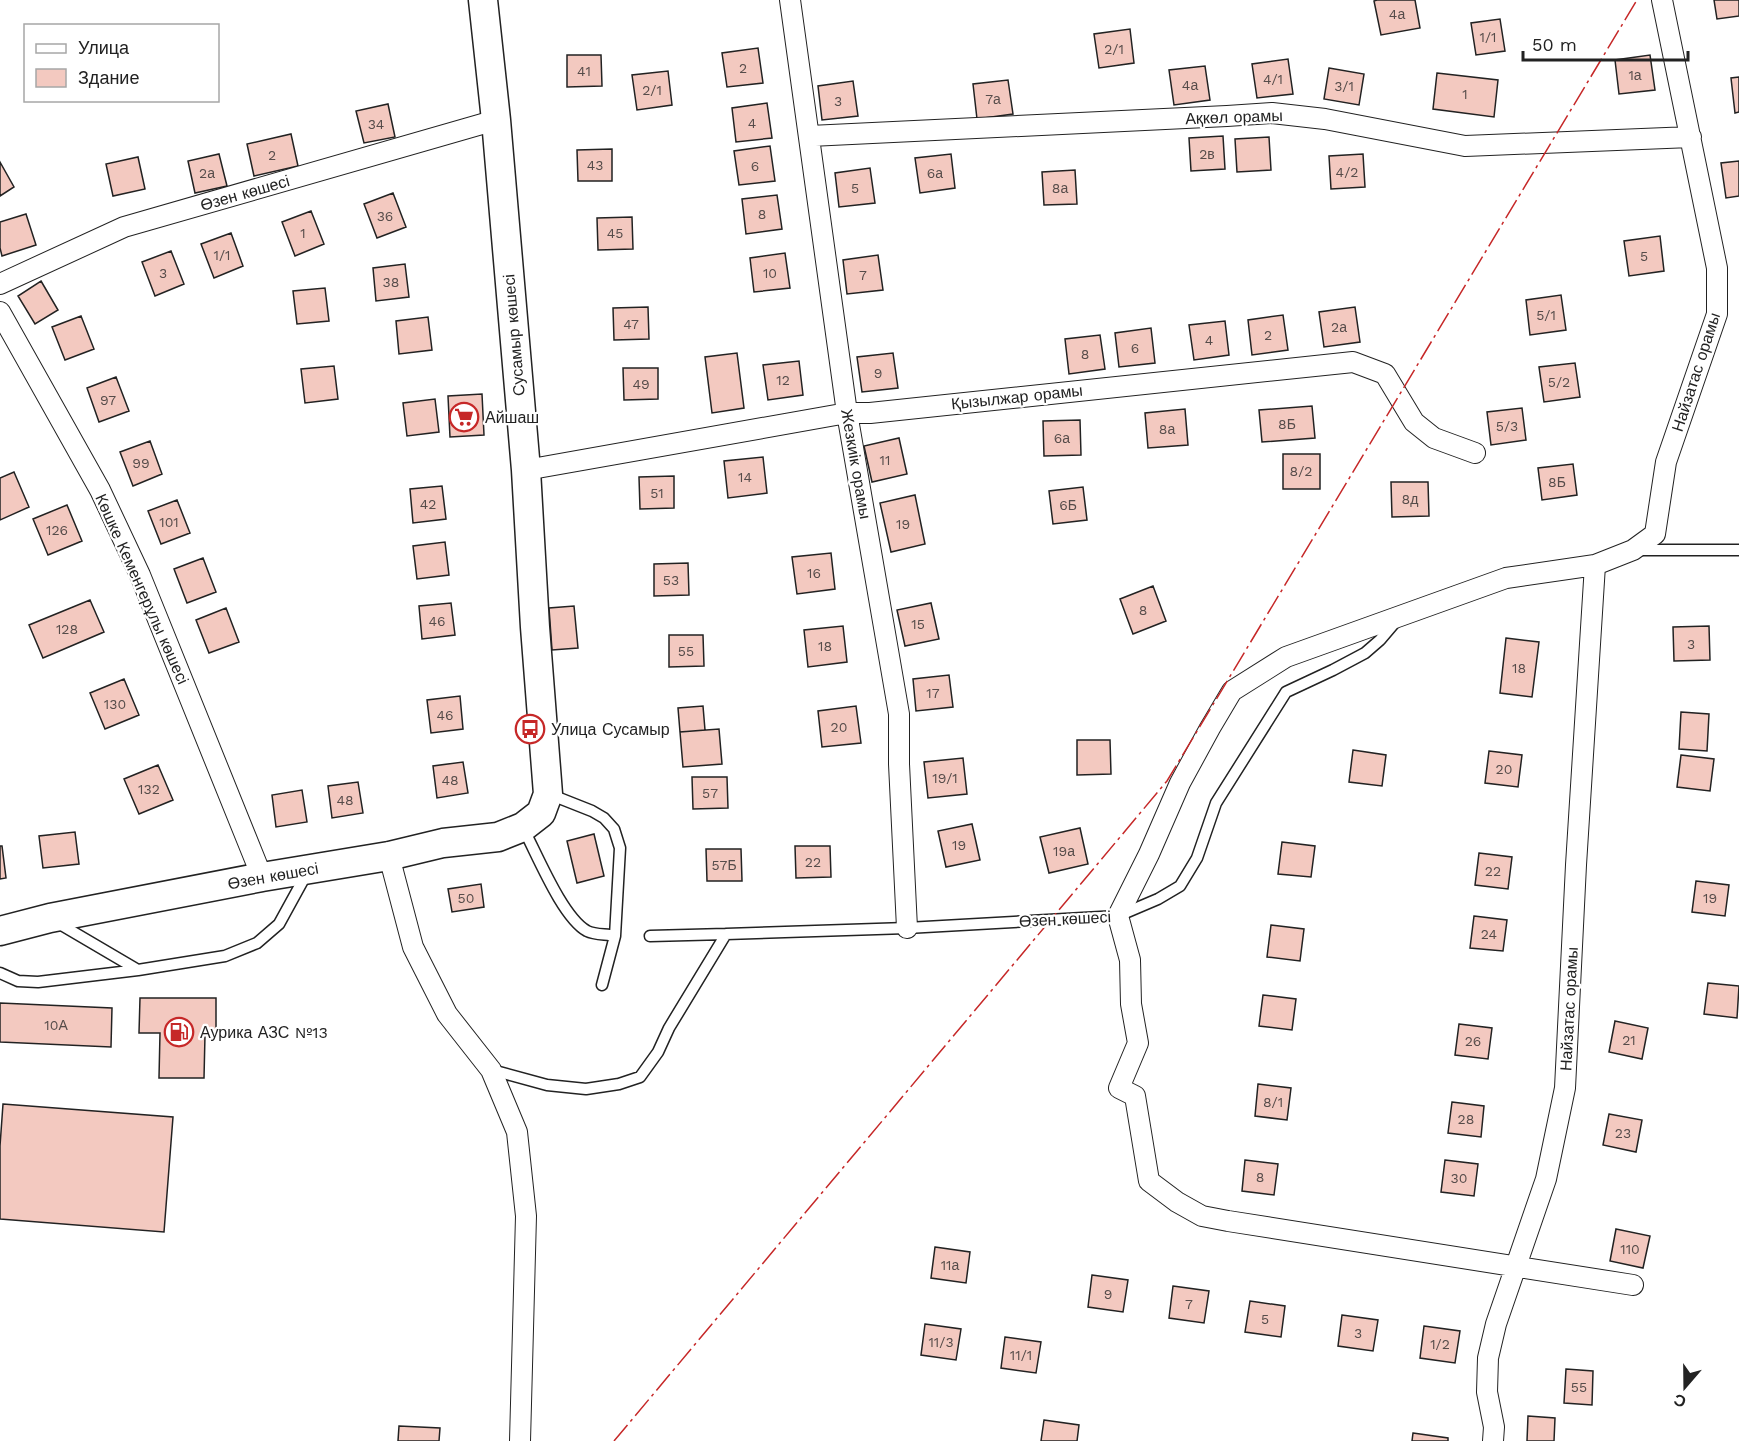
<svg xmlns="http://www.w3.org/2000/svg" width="1739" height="1441" font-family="'Work Sans',sans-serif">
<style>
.building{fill:#f3c9c0;stroke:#222;stroke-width:1.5}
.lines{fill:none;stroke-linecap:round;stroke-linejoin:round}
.service-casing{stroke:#222;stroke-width:13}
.minor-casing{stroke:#222;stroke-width:22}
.secondary-casing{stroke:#222;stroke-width:31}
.service{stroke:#fff;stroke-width:10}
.minor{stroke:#fff;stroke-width:20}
.secondary{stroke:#fff;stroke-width:28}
.power{stroke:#c62828;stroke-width:1.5;stroke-dasharray:21 4.5 3 4.5;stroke-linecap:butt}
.labels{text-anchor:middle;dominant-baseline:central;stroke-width:4.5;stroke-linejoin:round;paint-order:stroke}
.number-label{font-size:14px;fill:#564c4a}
.street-label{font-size:16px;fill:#222;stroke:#fff}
.poi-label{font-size:16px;fill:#222;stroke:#fff;text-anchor:start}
</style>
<rect width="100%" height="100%" fill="#fff"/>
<path class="building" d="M1377 0H1415L1420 28 1381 35 1374 1Z
M1714 0H1739V16L1717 19Z
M1500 19 1505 51 1476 55 1471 23Z
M1130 29 1134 63 1099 68 1094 34Z
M758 48 763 83 727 87 722 53Z
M567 55H601L602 86 567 87Z
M1650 55 1655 90 1619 94 1615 60Z
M1288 59 1293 94 1257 98 1252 64Z
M1205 66 1210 100 1174 105 1169 70Z
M1329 68 1364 74 1359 105 1324 99Z
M668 71 672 105 637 110 632 75Z
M1437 73 1498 80 1494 117 1433 109Z
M1739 77V112L1735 113 1731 78Z
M1008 80 1013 114 977 119 973 84Z
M853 81 858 116 822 120 818 86Z
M767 103 772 138 736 142 732 108Z
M388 104 395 137 364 143 356 111Z
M291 134 298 166 254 176 247 144Z
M1223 136 1225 169 1191 171 1189 138Z
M1269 137 1271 170 1237 172 1235 139Z
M770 146 775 181 739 185 734 151Z
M612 149V181H578L577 150Z
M219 154 227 186 195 193 188 161Z
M951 154 955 188 920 193 915 158Z
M1363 154 1365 187 1331 189 1329 156Z
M138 157 145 189 113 196 106 164Z
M1739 161V196L1726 198 1721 163Z
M0 162 14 187 0 196Z
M870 168 875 203 839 207 835 173Z
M1075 170 1077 204 1044 205 1042 172Z
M393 193 406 227 377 238 364 204Z
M777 195 782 229 746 234 742 199Z
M311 211 324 244 295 256 282 222Z
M26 214 36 245 2 256 0 248V222Z
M632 217 633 249 598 250 597 218Z
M231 233 243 266 214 278 201 244Z
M1660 236 1664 271 1629 276 1624 241Z
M171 251 184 284 155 296 142 262Z
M785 253 790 288 754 292 750 258Z
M878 255 883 290 847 294 843 260Z
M405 264 409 297 376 301 373 268Z
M41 281 58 310 35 324 18 296Z
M325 288 329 321 297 324 293 291Z
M1561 295 1566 330 1530 335 1526 300Z
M648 307 649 339 614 340 613 308Z
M1355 307 1360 342 1324 347 1319 312Z
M1283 315 1288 350 1252 355 1248 320Z
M81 316 94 349 65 360 52 327Z
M428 317 432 350 399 354 396 321Z
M1225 321 1229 355 1194 360 1189 325Z
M1151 328 1155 363 1119 367 1115 333Z
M1100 335 1105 369 1069 374 1065 339Z
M737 353 744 408 712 413 705 357Z
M893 353 898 388 862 392 857 357Z
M799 361 803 395 768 400 763 365Z
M1575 363 1580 397 1544 402 1539 367Z
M334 366 338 399 305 403 301 369Z
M623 368H658V399L624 400Z
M116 377 129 411 99 422 87 388Z
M482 394 484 435 450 437 448 396Z
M435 399 439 432 407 436 403 403Z
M1312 406 1315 438 1262 442 1259 410Z
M1522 408 1526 440 1491 445 1487 412Z
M1185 409 1188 445 1148 448 1145 413Z
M1080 420 1081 455 1044 456 1043 421Z
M899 438 907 474 872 482 864 446Z
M150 441 162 474 133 486 120 452Z
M1283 454H1320V489H1283Z
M763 457 767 493 728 498 724 461Z
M1573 464 1577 495 1542 500 1538 468Z
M14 472 29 507 0 520V478Z
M674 476V508L640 509 639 477Z
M1391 482H1428L1429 516 1392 517Z
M442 486 446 519 413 523 410 489Z
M1083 487 1087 520 1053 524 1049 491Z
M915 495 925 544 891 552 880 503Z
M177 500 190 533 161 544 148 511Z
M67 505 82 541 48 555 33 519Z
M445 542 449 575 417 579 413 546Z
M831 553 835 589 797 594 792 557Z
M203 558 216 592 187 603 174 569Z
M688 563 689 595 654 596V564Z
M1153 586 1166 621 1133 634 1120 599Z
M90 600 104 632 43 658 29 625Z
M451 603 455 635 422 639 419 606Z
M931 603 939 639 905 646 897 610Z
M574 606 578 648 552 650 549 608Z
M226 608 239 642 209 653 196 620Z
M843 626 847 662 808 667 804 630Z
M1709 626 1710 660 1674 661 1673 627Z
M669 635H703L704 666 669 667Z
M1506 638 1539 642 1532 697 1500 693Z
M949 675 953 707 916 711 913 679Z
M124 679 139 715 105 729 90 693Z
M460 696 463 729 431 733 427 700Z
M703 706 705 730 680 732 678 708Z
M856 706 861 743 822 747 818 711Z
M1681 712 1709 714 1707 751 1679 749Z
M719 729 722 764 683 767 680 732Z
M1077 740H1110L1111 774 1077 775Z
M1353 750 1386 755 1382 786 1349 782Z
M1489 751 1522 755 1518 787 1485 783Z
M1681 755 1714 759 1710 791 1677 787Z
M963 758 967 794 928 798 924 762Z
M463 762 468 793 437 798 433 766Z
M158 765 173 800 139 814 124 779Z
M692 777H727L728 808 693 809Z
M358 782 363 813 332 818 328 786Z
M302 790 307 822 276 827 272 795Z
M972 824 980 860 946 867 938 831Z
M1080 828 1088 864 1049 873 1040 837Z
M75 832 79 864 43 868 39 836Z
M594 834 604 876 577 883 567 841Z
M1282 842 1315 846 1311 877 1278 874Z
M0 846H2L6 878 0 879Z
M795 846H830L831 877 796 878Z
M706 849H741L742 881H707Z
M1479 853 1512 857 1508 889 1475 885Z
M1696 881 1729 885 1725 916 1692 912Z
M481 884 484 907 452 912 448 889Z
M1474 916 1507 920 1503 951 1470 948Z
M1271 925 1304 929 1300 961 1267 957Z
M1708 983 1739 986 1737 1018 1704 1014Z
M1263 995 1296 999 1292 1030 1259 1026Z
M140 998H216V1035H205L204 1078H159L160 1033H139Z
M0 1003 112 1008 111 1047 0 1042Z
M1615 1021 1648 1028 1642 1059 1609 1052Z
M1459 1024 1492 1028 1488 1059 1455 1055Z
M1258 1084 1291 1088 1287 1120 1255 1116Z
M1452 1102 1484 1106 1481 1137 1448 1133Z
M3 1104 173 1117 164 1232 0 1219V1146Z
M1609 1114 1642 1120 1636 1152 1603 1145Z
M1245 1160 1278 1164 1274 1195 1242 1191Z
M1445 1160 1478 1164 1474 1196 1441 1192Z
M1616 1229 1650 1236 1643 1268 1610 1261Z
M935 1247 970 1252 966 1283 931 1278Z
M1092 1275 1128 1280 1123 1312 1088 1307Z
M1173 1286 1209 1291 1204 1323 1169 1318Z
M1250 1301 1285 1306 1281 1337 1245 1332Z
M1342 1315 1378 1320 1373 1351 1338 1346Z
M925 1324 961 1329 956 1360 921 1355Z
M1424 1326 1460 1331 1455 1363 1420 1358Z
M1005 1337 1041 1342 1036 1373 1001 1368Z
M1566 1369 1593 1371 1592 1405 1564 1403Z
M1528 1416 1555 1418 1554 1441H1527Z
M1044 1420 1079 1425 1077 1441H1041Z
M399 1426 440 1428 439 1441H398Z
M1413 1433 1448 1438V1441H1412Z"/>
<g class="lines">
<g class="service-casing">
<path id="service" d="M1636 550H1739
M549 794 592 811 604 818 614 829 620 848 615 936 602 985
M523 828C537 854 562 917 587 931 595 935 606 934 615 936
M58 923 138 970
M650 936 726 934
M0 973 18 981 38 982 138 970 225 956 257 943 279 924 307 873
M492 1070 547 1085 586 1089 619 1084 640 1077 658 1052 669 1028 726 934 907 928 1118 916 1158 899 1180 886 1197 858 1216 803 1286 692 1333 670 1365 653 1380 640 1397 620"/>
</g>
<g class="minor-casing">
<path id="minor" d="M790 0 847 413 899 714V764L907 928
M810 136 1227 116 1272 113 1325 119 1465 146 1691 137
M0 284 124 227 496 120
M0 312 100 490 140 575 262 877
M526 470 847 413H870L1353 362 1385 374 1414 422 1434 438 1475 453
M389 856 413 947 447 1014 491 1070 517 1132 526 1216 520 1441
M1633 1285 1228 1221 1202 1216 1177 1202 1149 1181 1135 1096 1119 1088 1138 1043 1131 1004 1130 960 1118 916 1149 854 1180 783 1210 728 1232 691 1286 657 1506 578 1595 565 1633 550 1655 534 1666 462 1717 314V268L1662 0
M1493 1441 1494 1427 1487 1392 1488 1358 1496 1324 1546 1179 1565 1088 1576 865 1595 565"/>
</g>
<g class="secondary-casing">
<path id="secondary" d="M0 931 50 918 262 877 389 856 443 843 498 837 523 827 541 813 548 794 535 627 526 470 496 120 483 0"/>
</g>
<use href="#service" class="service"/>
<use href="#minor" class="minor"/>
<use href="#secondary" class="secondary"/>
<path class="power" d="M614 1441 1167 781 1637 0"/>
</g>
<defs>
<g id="supermarket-ring" transform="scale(1.5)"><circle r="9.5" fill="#fff" stroke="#c62828" stroke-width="1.5"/><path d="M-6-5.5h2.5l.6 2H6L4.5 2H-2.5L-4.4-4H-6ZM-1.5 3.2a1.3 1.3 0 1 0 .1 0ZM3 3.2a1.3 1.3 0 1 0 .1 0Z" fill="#c62828"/></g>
<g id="bus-ring" transform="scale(1.5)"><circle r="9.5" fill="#fff" stroke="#c62828" stroke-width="1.5"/><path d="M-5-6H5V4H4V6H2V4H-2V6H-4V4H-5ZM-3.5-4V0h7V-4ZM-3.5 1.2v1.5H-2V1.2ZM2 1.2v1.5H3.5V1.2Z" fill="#c62828"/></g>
<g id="fuel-ring" transform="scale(1.5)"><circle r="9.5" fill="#fff" stroke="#c62828" stroke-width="1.5"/><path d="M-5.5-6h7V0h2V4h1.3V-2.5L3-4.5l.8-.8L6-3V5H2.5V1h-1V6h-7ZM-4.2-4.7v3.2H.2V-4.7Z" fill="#c62828"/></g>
</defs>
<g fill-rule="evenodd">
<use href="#supermarket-ring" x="464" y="417"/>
<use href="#bus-ring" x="530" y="729"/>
<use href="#fuel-ring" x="179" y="1032"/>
</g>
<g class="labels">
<g class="number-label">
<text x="1397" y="14">4а</text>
<text x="1488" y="37">1/1</text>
<text x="1114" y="49">2/1</text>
<text x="743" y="68">2</text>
<text x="584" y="71">41</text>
<text x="1635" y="75">1а</text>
<text x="1273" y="79">4/1</text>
<text x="1190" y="85">4а</text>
<text x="1344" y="86">3/1</text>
<text x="652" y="90">2/1</text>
<text x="1465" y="94">1</text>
<text x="993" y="99">7а</text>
<text x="838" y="101">3</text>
<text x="752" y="123">4</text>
<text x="376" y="124">34</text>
<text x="1207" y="154">2в</text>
<text x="272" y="155">2</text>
<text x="595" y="165">43</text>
<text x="755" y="166">6</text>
<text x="1347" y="172">4/2</text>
<text x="207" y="173">2а</text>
<text x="935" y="173">6а</text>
<text x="855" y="188">5</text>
<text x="1060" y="188">8а</text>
<text x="762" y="214">8</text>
<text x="385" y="216">36</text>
<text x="303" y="233">1</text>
<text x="615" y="233">45</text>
<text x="222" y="255">1/1</text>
<text x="1644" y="256">5</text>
<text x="163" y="273">3</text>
<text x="770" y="273">10</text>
<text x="863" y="275">7</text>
<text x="391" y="282">38</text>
<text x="1546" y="315">5/1</text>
<text x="631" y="324">47</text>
<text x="1339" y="327">2а</text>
<text x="1268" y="335">2</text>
<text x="1209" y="340">4</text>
<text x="1135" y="348">6</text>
<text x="1085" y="354">8</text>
<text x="878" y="373">9</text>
<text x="783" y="380">12</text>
<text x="1559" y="382">5/2</text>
<text x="641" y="384">49</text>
<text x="108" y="400">97</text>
<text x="1287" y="424">8Б</text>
<text x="1507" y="426">5/3</text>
<text x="1167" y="429">8а</text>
<text x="1062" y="438">6а</text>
<text x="885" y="460">11</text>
<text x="141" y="463">99</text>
<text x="1301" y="471">8/2</text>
<text x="745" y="477">14</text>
<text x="1557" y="482">8Б</text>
<text x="657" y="493">51</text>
<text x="1410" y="499">8д</text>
<text x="428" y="504">42</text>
<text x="1068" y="505">6Б</text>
<text x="169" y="522">101</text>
<text x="903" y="524">19</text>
<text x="57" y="530">126</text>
<text x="814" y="573">16</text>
<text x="671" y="580">53</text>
<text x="1143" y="610">8</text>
<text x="437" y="621">46</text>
<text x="918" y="624">15</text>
<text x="67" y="629">128</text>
<text x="1691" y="644">3</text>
<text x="825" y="646">18</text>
<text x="686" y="651">55</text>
<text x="1519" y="668">18</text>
<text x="933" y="693">17</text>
<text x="115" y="704">130</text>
<text x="445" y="715">46</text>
<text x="839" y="727">20</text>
<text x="1504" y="769">20</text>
<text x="945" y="778">19/1</text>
<text x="450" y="780">48</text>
<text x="149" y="789">132</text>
<text x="710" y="793">57</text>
<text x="345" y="800">48</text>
<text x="959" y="845">19</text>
<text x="1064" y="851">19а</text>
<text x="813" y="862">22</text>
<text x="724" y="865">57Б</text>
<text x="1493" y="871">22</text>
<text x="466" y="898">50</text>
<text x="1710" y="898">19</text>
<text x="1489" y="934">24</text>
<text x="56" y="1025">10А</text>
<text x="1629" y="1040">21</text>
<text x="1473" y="1041">26</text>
<text x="1273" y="1102">8/1</text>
<text x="1466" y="1119">28</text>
<text x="1623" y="1133">23</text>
<text x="1260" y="1177">8</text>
<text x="1459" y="1178">30</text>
<text x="1630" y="1249">110</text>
<text x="950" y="1265">11а</text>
<text x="1108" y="1294">9</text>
<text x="1189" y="1304">7</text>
<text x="1265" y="1319">5</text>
<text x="1358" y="1333">3</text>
<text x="941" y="1342">11/3</text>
<text x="1440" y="1344">1/2</text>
<text x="1021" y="1355">11/1</text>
<text x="1579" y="1387">55</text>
</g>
<g class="street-label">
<text transform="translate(1234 117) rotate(-2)">Ақкөл орамы</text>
<text transform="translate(245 193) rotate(-16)">Өзен көшесі</text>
<text transform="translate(514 335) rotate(-95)">Сусамыр көшесі</text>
<text transform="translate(1696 372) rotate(-72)">Найзатас орамы</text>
<text transform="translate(1017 397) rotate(-6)">Қызылжар орамы</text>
<text transform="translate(856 464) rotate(80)">Жезкиік орамы</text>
<text transform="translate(142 589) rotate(66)">Көшке Кеменгерұлы көшесі</text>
<text transform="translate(273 876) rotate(-10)">Өзен көшесі</text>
<text transform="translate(1065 919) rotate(-3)">Өзен көшесі</text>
<text transform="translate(1569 1009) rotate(-87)">Найзатас орамы</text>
</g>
<g class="poi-label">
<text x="485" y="417">Айшаш</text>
<text x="551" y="729">Улица Сусамыр</text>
<text x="200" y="1032">Аурика АЗС №13</text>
</g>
</g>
<rect x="24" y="24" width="195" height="78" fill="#ffffff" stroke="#a7a7a7" stroke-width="1.5"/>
<rect x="36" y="44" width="30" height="9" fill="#ffffff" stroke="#a7a7a7" stroke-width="1.5"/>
<text x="78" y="54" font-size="18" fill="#222222">Улица</text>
<rect x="36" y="69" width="30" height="18" fill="#f3c9c0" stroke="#a7a7a7" stroke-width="1.5"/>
<text x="78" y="84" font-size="18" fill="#222222">Здание</text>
<g transform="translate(1685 1387) rotate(200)" stroke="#ffffff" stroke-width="4.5" paint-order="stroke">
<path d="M0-4.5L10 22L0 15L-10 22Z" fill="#222222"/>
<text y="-9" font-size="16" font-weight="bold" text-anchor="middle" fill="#222222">С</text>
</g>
<path d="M1523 51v9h165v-9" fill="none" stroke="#222222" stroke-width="3"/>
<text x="1532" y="51" font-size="18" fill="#222222" stroke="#ffffff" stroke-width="4.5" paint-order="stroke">50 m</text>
</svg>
